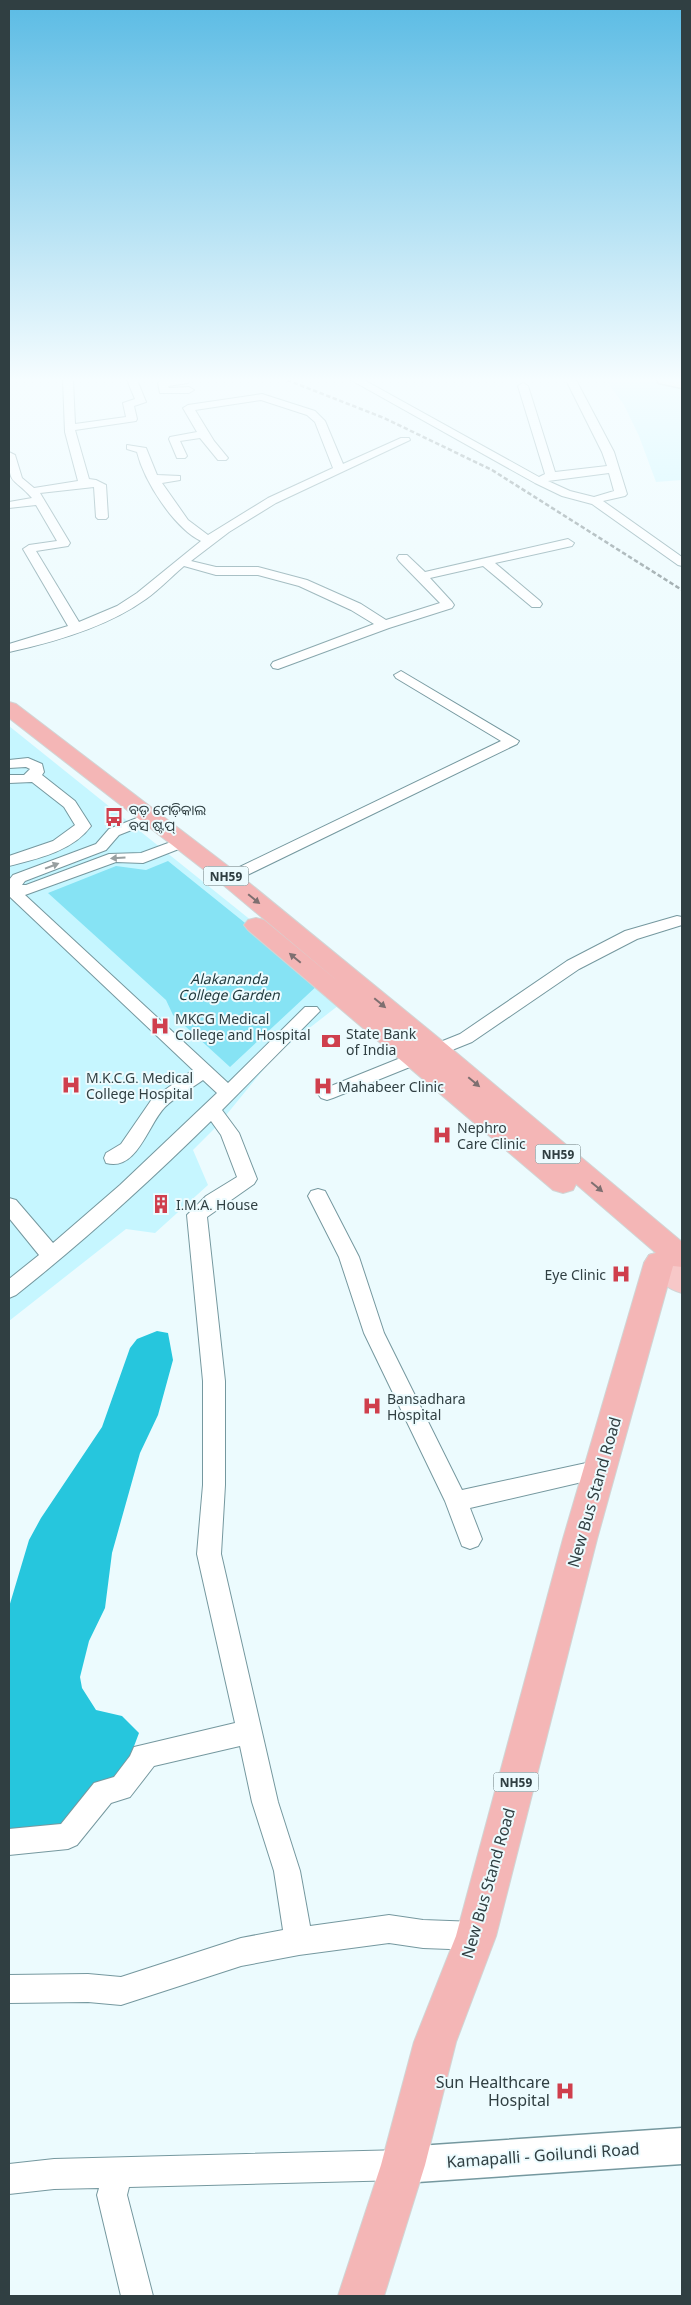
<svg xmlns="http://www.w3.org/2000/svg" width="691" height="2305" font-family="Georgia,'Noto Sans Oriya',serif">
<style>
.built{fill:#c6f6ff}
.green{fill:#86e3f4}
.water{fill:#26c6dd}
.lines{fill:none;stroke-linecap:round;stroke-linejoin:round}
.minor-casing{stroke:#75989f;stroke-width:2}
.tertiary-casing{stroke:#75989f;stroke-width:3}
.secondary-casing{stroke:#75989f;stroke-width:3}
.primary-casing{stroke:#d1d5d5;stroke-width:2}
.trunk-casing{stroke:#d1d5d5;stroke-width:2}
.minor{fill:#fff;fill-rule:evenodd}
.tertiary{fill:#fff;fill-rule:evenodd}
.secondary{fill:#fbe3e3;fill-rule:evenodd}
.primary{fill:#f7c8c8;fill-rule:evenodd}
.trunk{fill:#f4b6b6;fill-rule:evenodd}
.rail{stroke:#768588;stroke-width:2.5;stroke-dasharray:4.5 2.5;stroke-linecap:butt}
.oneway{fill:#989fa0}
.oneway2{fill:#7e6f70}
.labels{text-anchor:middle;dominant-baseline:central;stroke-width:4;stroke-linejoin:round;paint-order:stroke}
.shield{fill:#ecfbfe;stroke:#68777a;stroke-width:1}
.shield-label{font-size:12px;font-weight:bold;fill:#303f42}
.poi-label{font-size:14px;fill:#303f42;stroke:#ecfbfe;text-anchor:start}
.park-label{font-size:14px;font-style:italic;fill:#223a3e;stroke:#ecfbfe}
.near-street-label{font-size:16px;fill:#303f42;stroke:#ecfbfe}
.near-poi-label{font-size:16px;fill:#303f42;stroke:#ecfbfe;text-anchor:end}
</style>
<rect width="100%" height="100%" fill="#ecfbfe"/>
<path class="built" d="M606 380H638L682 387V480L656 482 639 436 624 405Z
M9 726 348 998 276 1054 218 1125 193 1150 208 1185 155 1233 126 1229 9 1321Z"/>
<path class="green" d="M168 861 320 983 230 1067 173 1015 166 1000 48 893 116 866 146 870Z"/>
<path class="water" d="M157 1331 168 1333 173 1360 158 1415 140 1453 112 1553 105 1608 89 1641 80 1677 82 1688 96 1710 122 1716 139 1733 122 1778 60 1834 9 1839V1607L29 1540 41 1518 102 1427 130 1348 137 1339Z"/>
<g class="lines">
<g class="minor-casing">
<path id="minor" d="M63 380H73L75 424 126 417 123 403 135 399 127 380H137L146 402 134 406 137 419 136 421 75 430 89 479 96 480 106 485 108 517 106 519H98L96 517 94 487 40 493 70 543 68 546 36 551 79 622 117 606 137 593 201 541C174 528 144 481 137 452L127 449V445L146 448 157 475 180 476V480L162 483 188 520 208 535 268 498 333 468 315 422 307 415 261 400 195 410 214 441 228 458 226 460H218L200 438 180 441 187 456 185 458H177L169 439 170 437 197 432 183 408 188 405 262 394 315 411 325 421 343 464 401 438H409L410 440 276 503 229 532 191 561 216 567H258L307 580 361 604 386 620 440 603 399 561 397 558 399 555H407L425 572 568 539 574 543 572 546 495 563 540 601 542 604 540 607H532L483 566 430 578 452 602 454 605 452 608 389 628 278 669 273 668 271 665 273 662 374 624 351 610 299 586 258 575H216L184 566C171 577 159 590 146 599 107 627 55 642 9 652V644L68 626 23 549 29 545 57 541 36 505 9 508V502L32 498C12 475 9 488 9 452L15 455 22 478 34 488 78 481 65 432Z
M161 380H189L188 383 168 386 169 388 189 387 194 390 189 393H160L158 383Z
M351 380H364L539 477 545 474 518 386 523 383 528 386 555 472 607 466 602 452 566 380H576L614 452 627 494 625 496 603 501 682 557V566L678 565 592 504 562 496 535 483ZM609 473 614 491 594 497 570 491 548 481Z
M401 671 519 741 517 744 235 881H223L221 878 223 875 501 741 396 678 394 675Z
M28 758 42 764 44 772 42 775 75 801 91 826C73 851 37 859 9 866V856L53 841 75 825 64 807 32 782 9 783V775H24L30 769 26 767 9 768V760Z
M152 812 160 817 157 820 119 835 106 850 25 881 22 885H26L109 854 141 853 179 839H189L192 842 189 845 143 863 116 862 25 895 228 1083 305 1007H317L320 1011 222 1110 239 1133 257 1179 254 1184 207 1217 225 1381V1485L221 1554 278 1802 300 1871 310 1926 389 1915 423 1920 476 1922 486 1926 490 1936 486 1946 476 1950 423 1948 389 1943 299 1955 241 1966 121 2005 88 2002 9 2003V1975L88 1974 121 1977 241 1938 283 1930 274 1871 252 1802 240 1746 154 1766 130 1797 111 1803 77 1845 68 1849 9 1855V1829L61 1824 94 1783 114 1777 130 1756 134 1747 235 1723 197 1554 203 1485V1381L187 1215 206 1196 237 1177 221 1135 211 1121C149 1182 84 1241 16 1295L9 1298V1279L39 1255 9 1218V1198L16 1200 53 1243 120 1185 217 1093 203 1080C191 1089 175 1097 165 1107 148 1124 137 1172 106 1163L104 1158 106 1153 121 1144 152 1099 193 1070 9 896V880L13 875 96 844 109 829Z
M677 916 682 917V925L637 939 579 969 472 1042 333 1098 327 1100 321 1098 318 1094 321 1090 460 1034 567 961 625 931Z
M318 1189 325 1191 359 1257 384 1333 462 1490 600 1460 608 1462 611 1469 608 1476 470 1508 482 1539 478 1546 470 1549 462 1546 445 1501 364 1333 339 1257 308 1196 311 1191Z
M403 2150 414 2154 418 2165 414 2176 403 2180 129 2187 127 2195 153 2296H121L97 2195 99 2188 54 2189 9 2194V2164L54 2159Z"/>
</g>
<g class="tertiary-casing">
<path id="tertiary" d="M682 2128V2164L403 2183 390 2178 385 2165 390 2152 403 2147Z"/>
</g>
<g class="secondary-casing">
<path id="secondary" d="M657 380H682V388L659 383Z"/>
</g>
<g class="primary-casing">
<path id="primary" d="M659 1252 669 1255 682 1266V1293C667 1289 652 1277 644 1263L649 1255Z"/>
</g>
<g class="trunk-casing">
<path id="trunk" d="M9 702 16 704 237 873 446 1044 682 1242V1267L673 1266 597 1539 496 1936 456 2042 425 2165 384 2296H338L381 2165 414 2042 456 1936 563 1539 644 1263 649 1255 656 1253 576 1184 573 1190 563 1193 553 1190 248 930 244 925 248 920 256 918 264 920 340 983 221 883 9 718Z"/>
</g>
<use href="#minor" class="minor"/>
<use href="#tertiary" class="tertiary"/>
<use href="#secondary" class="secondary"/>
<use href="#primary" class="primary"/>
<use href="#trunk" class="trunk"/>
<path class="rail" d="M287 380 384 418 492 470 682 590"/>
</g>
<defs><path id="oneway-solid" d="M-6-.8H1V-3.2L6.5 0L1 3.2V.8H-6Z" transform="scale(1.25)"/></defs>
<g class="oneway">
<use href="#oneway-solid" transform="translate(118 858) rotate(177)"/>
<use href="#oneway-solid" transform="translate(52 866) rotate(-21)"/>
</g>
<g class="oneway2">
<use href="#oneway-solid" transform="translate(254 899) rotate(39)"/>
<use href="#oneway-solid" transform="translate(295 958) rotate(-140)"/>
<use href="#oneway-solid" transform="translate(380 1003) rotate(40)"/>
<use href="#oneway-solid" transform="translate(474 1082) rotate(40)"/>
<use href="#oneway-solid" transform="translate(597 1187) rotate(40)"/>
</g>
<linearGradient id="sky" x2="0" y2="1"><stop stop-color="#5abbe4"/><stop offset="0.54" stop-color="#f6fdff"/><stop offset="1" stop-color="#f6fdff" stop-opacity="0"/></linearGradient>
<rect width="691" height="703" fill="url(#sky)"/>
<defs>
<g id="bus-bare" transform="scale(1.5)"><path d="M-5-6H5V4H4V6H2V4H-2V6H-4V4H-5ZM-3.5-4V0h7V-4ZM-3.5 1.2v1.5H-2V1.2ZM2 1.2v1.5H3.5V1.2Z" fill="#cf3f4d" stroke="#ecfbfe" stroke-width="2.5" paint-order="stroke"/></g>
<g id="hospital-bare" transform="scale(1.5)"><path d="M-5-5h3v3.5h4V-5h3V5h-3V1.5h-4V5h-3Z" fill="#cf3f4d" stroke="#ecfbfe" stroke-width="2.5" paint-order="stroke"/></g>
<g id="bank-bare" transform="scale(1.5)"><path d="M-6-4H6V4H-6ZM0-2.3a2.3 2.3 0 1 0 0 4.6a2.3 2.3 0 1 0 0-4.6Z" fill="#cf3f4d" stroke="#ecfbfe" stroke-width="2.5" paint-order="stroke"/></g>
<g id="building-bare" transform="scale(1.5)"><path d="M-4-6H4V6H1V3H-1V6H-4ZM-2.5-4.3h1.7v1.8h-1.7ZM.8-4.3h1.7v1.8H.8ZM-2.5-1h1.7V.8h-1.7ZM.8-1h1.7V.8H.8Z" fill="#cf3f4d" stroke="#ecfbfe" stroke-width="2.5" paint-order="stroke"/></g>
</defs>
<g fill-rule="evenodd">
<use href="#bus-bare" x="114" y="817"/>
<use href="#hospital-bare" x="160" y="1026"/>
<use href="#bank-bare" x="331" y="1041"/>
<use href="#hospital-bare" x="71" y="1085"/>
<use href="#hospital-bare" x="323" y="1086"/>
<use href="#hospital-bare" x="442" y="1135"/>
<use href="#building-bare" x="161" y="1204"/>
<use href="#hospital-bare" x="621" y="1274"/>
<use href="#hospital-bare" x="372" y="1406"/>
<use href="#hospital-bare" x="565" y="2091"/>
</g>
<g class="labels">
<g class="shield">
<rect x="203.5" y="866.5" width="45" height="19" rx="4"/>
<rect x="535.5" y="1144.5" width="45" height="19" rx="4"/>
<rect x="493.5" y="1772.5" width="45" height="19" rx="4"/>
</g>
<g class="shield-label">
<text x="226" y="876">NH59</text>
<text x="558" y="1154">NH59</text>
<text x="516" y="1782">NH59</text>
</g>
<g class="poi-label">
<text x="129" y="809">ବଡ଼ ମେଡ଼ିକାଲ<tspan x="129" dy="16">ବସ ଷ୍ଟପ୍</tspan></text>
<text x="175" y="1018">MKCG Medical<tspan x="175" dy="16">College and Hospital</tspan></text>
<text x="346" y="1033">State Bank<tspan x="346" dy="16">of India</tspan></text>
<text x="86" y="1077">M.K.C.G. Medical<tspan x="86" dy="16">College Hospital</tspan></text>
<text x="338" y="1086">Mahabeer Clinic</text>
<text x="457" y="1127">Nephro<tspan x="457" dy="16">Care Clinic</tspan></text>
<text x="176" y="1204">I.M.A. House</text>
<text x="606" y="1274" text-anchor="end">Eye Clinic</text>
<text x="387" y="1398">Bansadhara<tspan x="387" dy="16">Hospital</tspan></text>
</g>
<g class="park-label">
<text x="229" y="978">Alakananda<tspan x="229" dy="16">College Garden</tspan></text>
</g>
<g class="near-street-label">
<text transform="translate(594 1492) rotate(-74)">New Bus Stand Road</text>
<text transform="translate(488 1883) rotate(-74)">New Bus Stand Road</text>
<text transform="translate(543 2155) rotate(-4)">Kamapalli - Goilundi Road</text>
</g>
<g class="near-poi-label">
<text x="550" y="2082">Sun Healthcare<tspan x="550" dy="18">Hospital</tspan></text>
</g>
</g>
<rect width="691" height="2305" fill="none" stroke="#303f42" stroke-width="20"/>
</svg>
